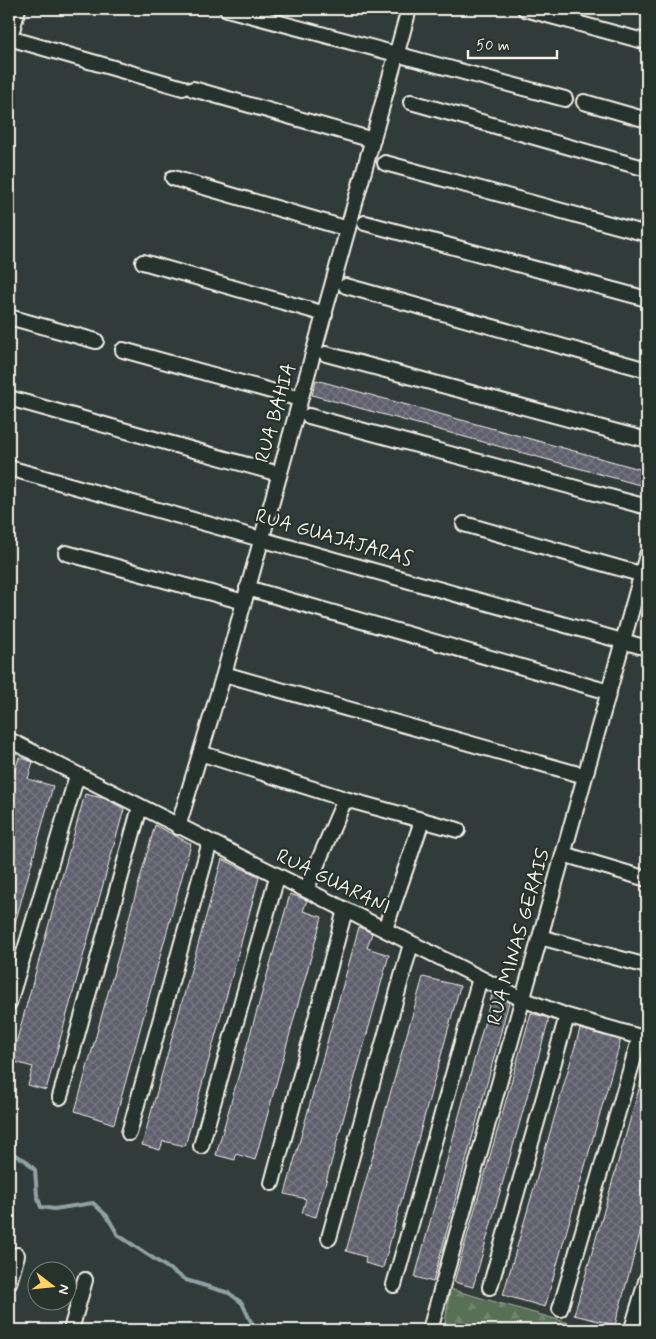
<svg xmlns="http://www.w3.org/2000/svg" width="656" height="1339" font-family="Mynerve,sans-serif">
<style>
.forest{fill:url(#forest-firs);stroke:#a6b09e}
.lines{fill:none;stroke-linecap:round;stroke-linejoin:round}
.stream{stroke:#90a1a2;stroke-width:4}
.building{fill:url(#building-cross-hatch);stroke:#f4f1e8}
.minor-casing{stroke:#f4f1e8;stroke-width:18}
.minor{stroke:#26332d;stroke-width:14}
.labels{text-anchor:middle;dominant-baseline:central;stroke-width:4.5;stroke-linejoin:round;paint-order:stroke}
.street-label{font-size:20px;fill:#f4f1e8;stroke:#26332d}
</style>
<defs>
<pattern id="forest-firs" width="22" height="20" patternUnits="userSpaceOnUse" patternTransform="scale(1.25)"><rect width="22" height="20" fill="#597055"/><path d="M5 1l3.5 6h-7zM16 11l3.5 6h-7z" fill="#71856d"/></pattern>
<pattern id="building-cross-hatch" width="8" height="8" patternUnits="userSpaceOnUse" patternTransform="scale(1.25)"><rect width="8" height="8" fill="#5f606d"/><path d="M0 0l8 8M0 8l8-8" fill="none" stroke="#777782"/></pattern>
</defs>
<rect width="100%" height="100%" fill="#313c3a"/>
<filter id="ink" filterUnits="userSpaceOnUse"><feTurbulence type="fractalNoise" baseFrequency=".02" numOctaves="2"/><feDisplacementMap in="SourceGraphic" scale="10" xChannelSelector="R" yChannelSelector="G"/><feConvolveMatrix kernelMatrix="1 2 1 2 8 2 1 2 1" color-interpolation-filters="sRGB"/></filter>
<g filter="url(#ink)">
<path class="forest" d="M450 1289 594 1330H444Z"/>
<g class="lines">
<path class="stream" d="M9 1152 25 1160 35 1170 37 1195 41 1207 54 1209 93 1203 107 1216 118 1235 186 1280 229 1293 242 1303 255 1330"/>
</g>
<path class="building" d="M316 380 647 471V487L312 395Z
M19 757 33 762 28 779 53 786 12 934H9V895L12 884H9V791Z
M85 794 107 799 124 809 46 1090 28 1085 33 1067 11 1061Z
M155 825 191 844 114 1124 75 1111Z
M222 859 258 876 259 878 185 1146 163 1141 160 1150 142 1145Z
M290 894 307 900 303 911 322 917 255 1160 236 1154 235 1160 216 1155Z
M359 927 372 933 367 948 389 955 316 1217 302 1213 306 1199 285 1194Z
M423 977 460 986 383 1268 365 1263 366 1257 346 1251Z
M492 995 509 1002 433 1282 415 1277Z
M531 1013 548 1018V1023L473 1287 454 1282Z
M580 1029 620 1040V1043L545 1307 503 1295Z
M645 1068H647V1208L615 1325 574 1315Z"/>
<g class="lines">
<g class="minor-casing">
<path id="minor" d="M227 9 565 99
M525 9 647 42
M9 38 183 88
M9 41 18 9
M193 89 373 140
M411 102 647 169
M584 102 647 120
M385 163 647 234
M173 178 348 229
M365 223 647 299
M143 262 325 314
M346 286 647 370
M9 317 96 341
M123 350 300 399
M326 354 647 440
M9 398 279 474
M309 416 647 507
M9 468 647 648
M464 524 647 576
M66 553 244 602
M247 588 609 692
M224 674 585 776
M9 740 522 999 567 1016 647 1039
M200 753 345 799 458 830
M178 827 224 674 409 9
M563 854 647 879
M306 890 345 799
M385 929 422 821
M540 937 647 966
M9 1003 76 779 79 776
M60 1097 140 807
M129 1133 210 842
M201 1146 277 877
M272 1183 345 910
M329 1238 411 944
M9 1283 17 1255
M394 1285 480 978
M490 1287 567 1016
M560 1309 640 1037
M632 1329 647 1278
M71 1330 85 1280
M430 1330 647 555"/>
</g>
<use href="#minor" class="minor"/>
</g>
</g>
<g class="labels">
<g class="street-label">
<text transform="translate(276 413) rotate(-74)">RUA BAHIA</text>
<text transform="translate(334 538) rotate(16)">RUA GUAJAJARAS</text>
<text transform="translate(333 882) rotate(26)">RUA GUARANI</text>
<text transform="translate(519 937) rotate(-74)">RUA MINAS GERAIS</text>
</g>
</g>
<rect width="656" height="1339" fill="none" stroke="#26332d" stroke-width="30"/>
<rect x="15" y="15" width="626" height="1309" fill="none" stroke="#f4f1e8" stroke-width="2" filter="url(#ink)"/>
<g transform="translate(52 1286) rotate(106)"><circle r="24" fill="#26332d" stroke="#787f78"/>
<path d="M0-4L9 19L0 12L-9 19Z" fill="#ffd166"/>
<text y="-8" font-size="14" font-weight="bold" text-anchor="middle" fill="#f4f1e8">N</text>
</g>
<path d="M468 50v8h89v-8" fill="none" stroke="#f4f1e8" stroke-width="2.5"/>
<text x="476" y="50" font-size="15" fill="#f4f1e8" stroke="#26332d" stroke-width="4" paint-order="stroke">50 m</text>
</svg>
